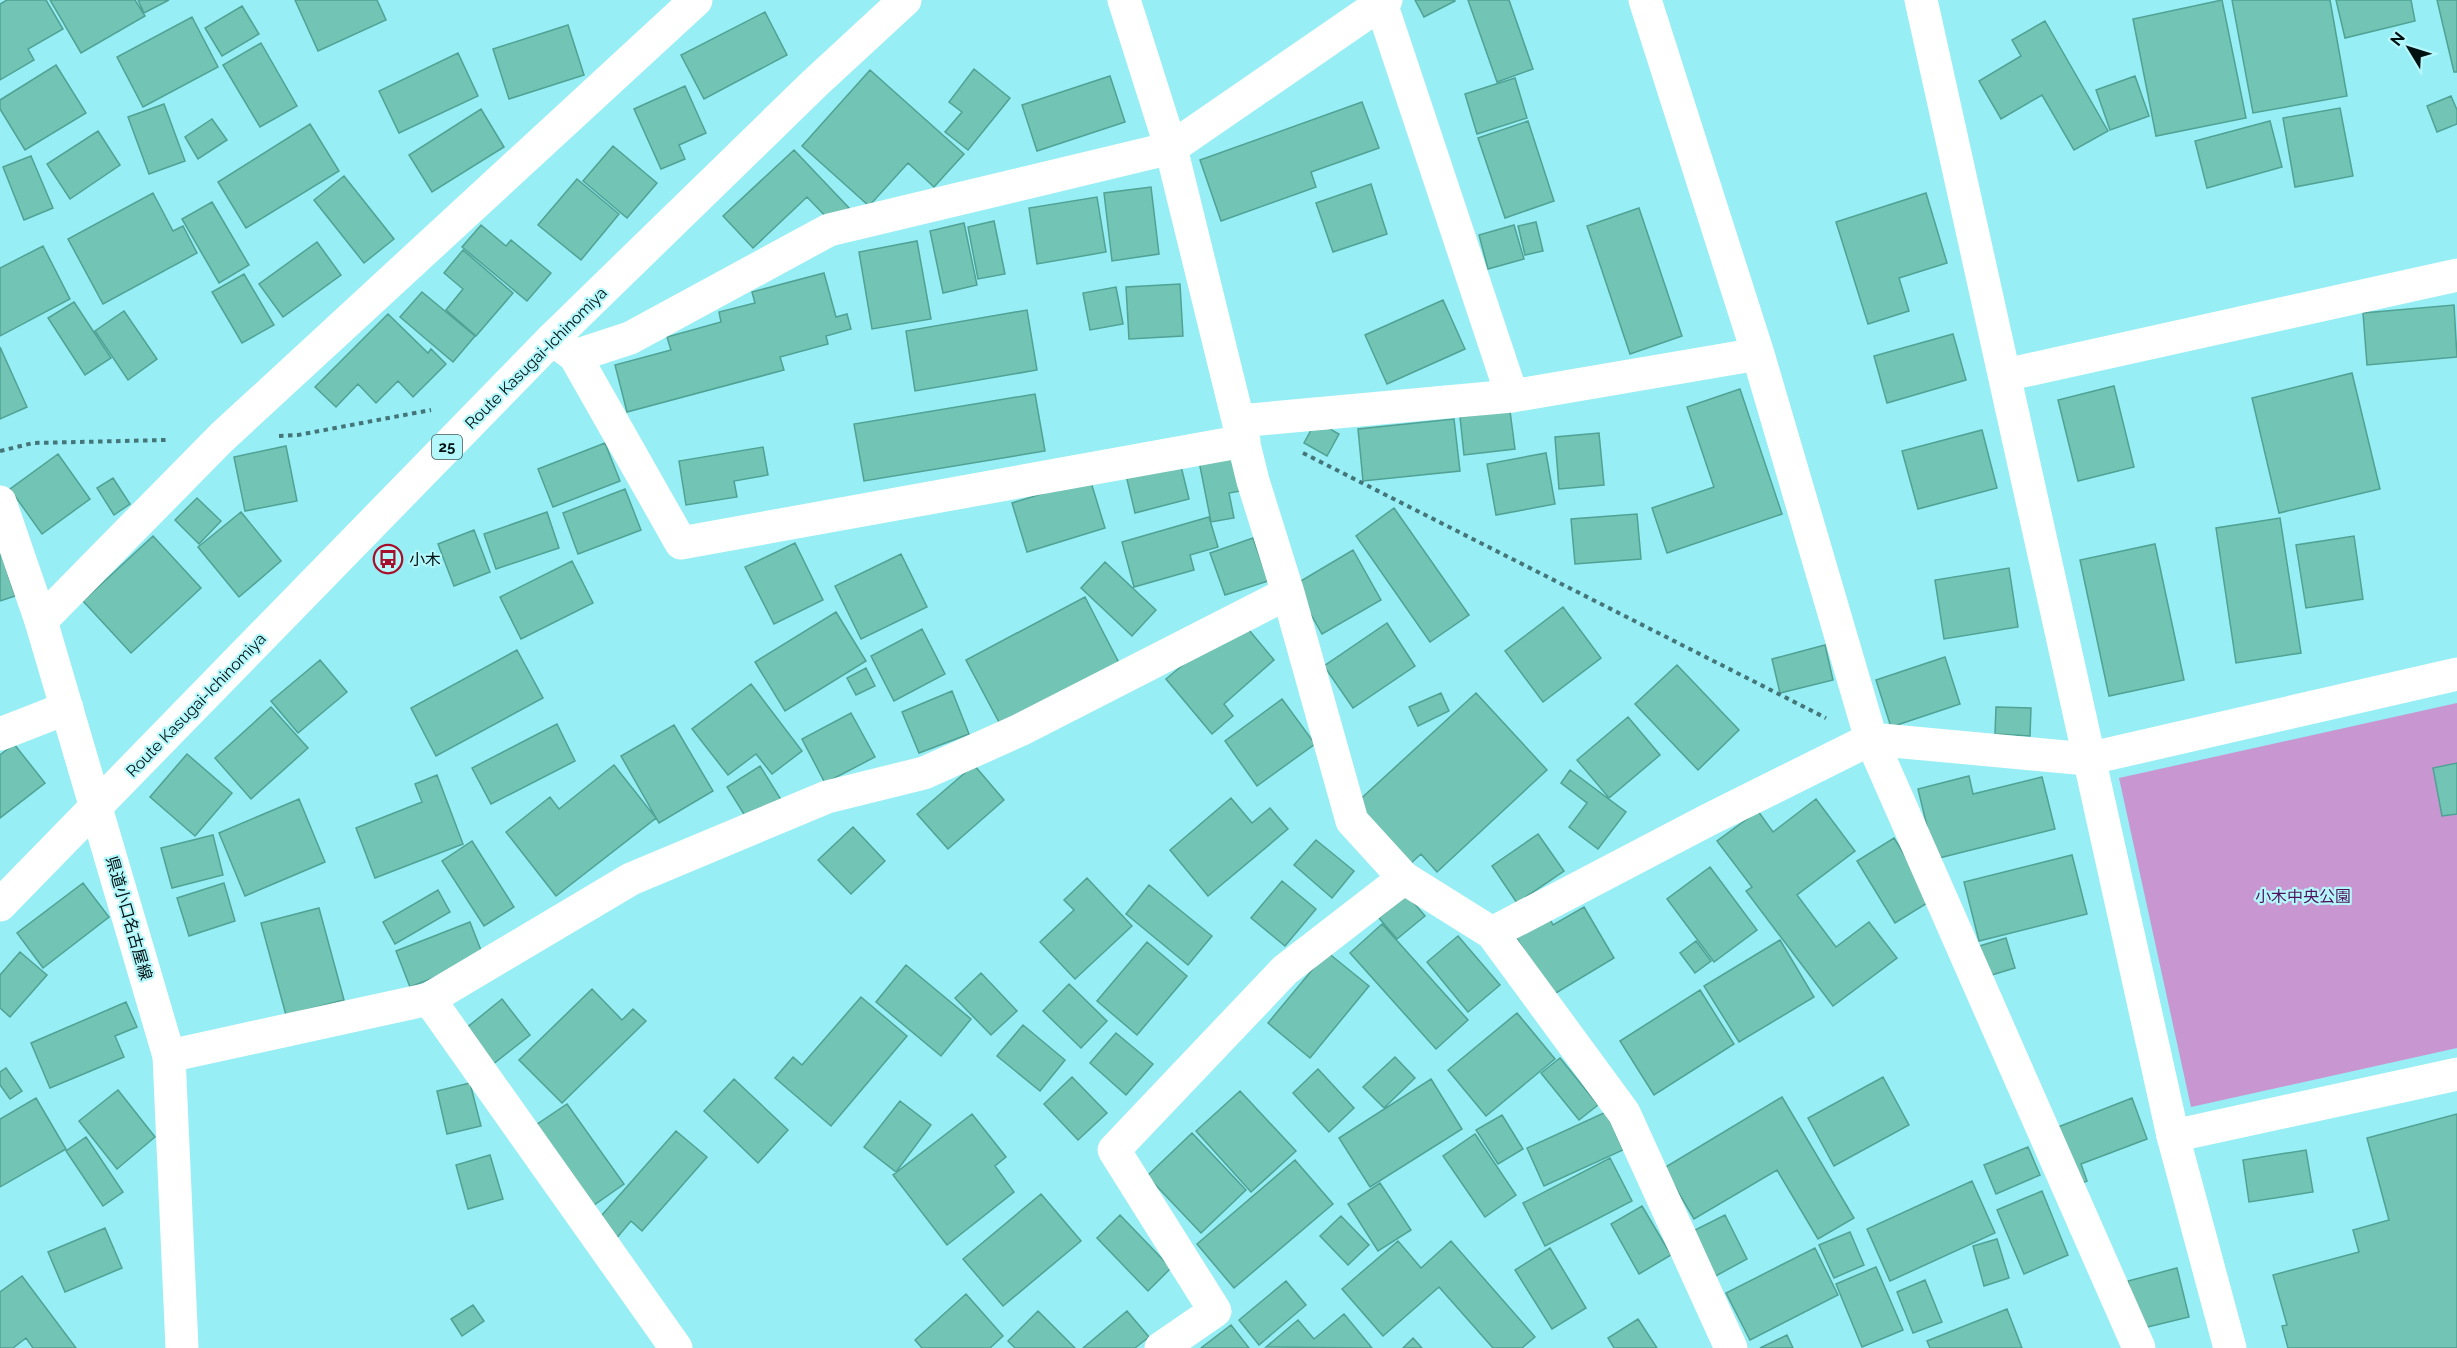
<svg xmlns="http://www.w3.org/2000/svg" width="2457" height="1348" font-family="Raleway,'Noto Sans JP',sans-serif">
<style>
.green{fill:#c897d2}
.building{fill:#72c4b5;stroke:#4fa294;stroke-width:1.5}
.lines{fill:none;stroke-linecap:round;stroke-linejoin:round}
.path{stroke:#447578;stroke-width:4;stroke-dasharray:4.5 4.5;stroke-linecap:butt}
.street{stroke:#fff;stroke-width:33}
.secondary{stroke:#fff;stroke-width:33}
.primary{stroke:#fff;stroke-width:33}
.labels{text-anchor:middle;dominant-baseline:central;stroke-width:4.5;stroke-linejoin:round;paint-order:stroke}
.shield{fill:#b5f8fc;stroke:#365658;stroke-width:1.5}
.shield-label{font-size:15px;font-weight:bold;fill:#001112}
.street-label{font-size:16px;fill:#001112;stroke:#b5f8fc}
.poi-label{font-size:16px;fill:#001112;stroke:#b5f8fc;text-anchor:start}
.park-label{font-size:16px;fill:#51125d;stroke:#b5f8fc}
</style>
<rect width="100%" height="100%" fill="#97eef4"/>
<path class="green" d="M2457 703V1048L2191 1107 2119 778Z"/>
<path class="building" d="M7 0H46L63 29 28 49 34 60 0 80V4Z
M50 0H135L145 16 81 53Z
M138 0H169L144 13Z
M295 0H377L386 20 318 51Z
M1415 0H1454L1455 1 1424 17Z
M1468 0H1509L1533 69 1497 82Z
M2222 0 2246 118 2156 136 2133 19Z
M2232 0H2330L2347 96 2253 113Z
M2336 0H2411L2415 21 2345 38Z
M2437 0H2457V72H2454Z
M242 6 259 34 222 56 205 28Z
M765 12 787 55 704 99 681 55Z
M192 17 218 67 143 107 117 57Z
M2045 21 2108 131 2074 150 2042 95 2001 119 1979 81 2021 56 2012 40Z
M568 25 584 75 509 99 493 49Z
M261 43 297 106 260 127 223 65Z
M458 53 478 96 399 133 379 91Z
M56 65 86 113 25 150 0 109V100Z
M974 69 1010 98 968 150 945 132 962 112 949 102Z
M870 70 964 154 934 187 908 163 869 206 802 146Z
M1110 76 1125 122 1037 151 1022 105Z
M2135 76 2149 116 2110 130 2096 90Z
M1515 78 1527 118 1477 134 1465 94Z
M685 86 706 133 679 145 685 159 661 169 634 109Z
M2451 96 2457 110V124L2437 132 2427 106Z
M1362 102 1379 148 1311 172 1316 187 1221 221 1200 160Z
M164 104 185 161 149 174 128 117Z
M2340 108 2353 176 2295 187 2283 118Z
M481 109 504 147 432 192 409 155Z
M212 119 227 140 198 159 185 137Z
M1528 121 1554 201 1505 218 1478 138Z
M2270 121 2282 167 2207 188 2195 141Z
M310 124 339 171 246 228 218 182Z
M98 131 120 165 70 199 47 164Z
M613 146 657 183 627 218 583 181Z
M794 150 850 209 833 224 807 197 753 248 723 216Z
M31 156 53 208 24 220 3 167Z
M344 176 394 239 364 263 314 200Z
M577 179 619 214 581 260 538 225Z
M1371 184 1387 234 1333 252 1316 203Z
M1151 187 1159 254 1112 261 1104 193Z
M153 193 173 231 183 226 197 253 103 304 68 239Z
M1926 193 1947 263 1899 278 1909 311 1868 324 1836 222Z
M1097 197 1106 252 1037 264 1029 208Z
M212 202 249 265 219 283 182 219Z
M1639 208 1682 336 1630 354 1587 226Z
M994 221 1005 274 978 279 968 227Z
M1536 222 1543 251 1525 255 1518 226Z
M964 223 977 285 943 293 930 231Z
M481 225 506 246 511 240 551 273 527 301 462 247Z
M1514 225 1524 259 1488 269 1479 235Z
M917 241 931 319 872 329 859 252Z
M317 242 341 275 283 317 259 284Z
M43 246 70 299 0 336V268Z
M463 250 513 293 476 336 446 310 463 289 444 273Z
M824 273 836 317 847 314 851 329 826 336 828 344 780 357 784 370 627 412 615 365 671 350 667 337 721 322 719 312 755 303 752 292Z
M244 274 274 325 242 343 212 292Z
M1180 284 1183 336 1129 339 1126 287Z
M1116 287 1123 324 1090 330 1083 293Z
M422 292 475 336 453 362 400 317Z
M1443 300 1465 349 1387 384 1365 335Z
M74 302 111 358 85 375 48 318Z
M2454 305 2457 357 2367 365 2363 313Z
M1027 310 1037 370 915 391 906 331Z
M124 311 157 359 128 380 95 331Z
M388 314 428 353 431 349 446 364 413 397 398 381 376 403 358 384 336 407 315 387Z
M1953 334 1966 380 1887 403 1874 356Z
M0 347 27 407 0 419Z
M2352 373 2380 489 2279 513 2252 398Z
M2114 386 2134 467 2078 481 2058 400Z
M1740 389 1782 514 1667 553 1652 508 1714 487 1687 407Z
M1035 394 1045 451 864 481 854 424Z
M1510 411 1515 449 1464 455 1460 417Z
M1454 419 1460 471 1363 481 1358 429Z
M1316 421 1339 434 1327 456 1304 443Z
M1982 430 1997 488 1918 509 1902 451Z
M1599 433 1604 485 1559 489 1555 437Z
M605 443 620 481 553 507 538 469Z
M1236 444 1246 490 1229 493 1234 518 1211 522 1197 451Z
M286 446 297 501 245 511 234 457Z
M763 447 768 475 734 481 737 497 686 505 679 461Z
M1546 453 1555 504 1496 515 1487 464Z
M58 454 90 499 42 534 10 489Z
M1180 462 1189 499 1135 513 1126 475Z
M113 478 130 504 114 515 97 488Z
M1090 479 1105 528 1027 552 1012 503Z
M625 489 641 530 578 554 563 513Z
M197 498 221 521 199 544 175 520Z
M1394 508 1469 615 1430 642 1356 536Z
M241 512 281 561 239 597 198 547Z
M547 512 559 548 496 569 484 534Z
M1637 514 1641 559 1575 564 1571 519Z
M1209 517 1218 547 1190 555 1194 570 1134 587 1122 542Z
M2280 518 2301 653 2236 663 2216 528Z
M474 530 490 572 454 586 438 544Z
M153 536 201 588 131 653 83 601Z
M2354 536 2363 599 2306 608 2296 545Z
M1253 538 1268 581 1225 595 1210 553Z
M795 543 823 600 774 624 745 567Z
M2155 544 2184 680 2109 696 2080 560Z
M0 550 15 596 0 601Z
M1353 550 1381 600 1322 634 1294 585Z
M901 554 927 607 861 639 835 586Z
M572 561 593 603 521 639 500 597Z
M1105 562 1156 610 1132 636 1081 588Z
M2009 568 2018 627 1944 639 1935 580Z
M1085 597 1119 663 1000 724 966 660Z
M1563 607 1601 658 1543 702 1505 651Z
M836 612 866 661 785 711 755 662Z
M1239 618 1274 660 1224 704 1233 716 1212 734 1166 679Z
M1387 623 1415 666 1353 708 1324 666Z
M922 629 945 674 894 701 871 656Z
M1825 645 1833 680 1780 693 1772 659Z
M517 650 543 698 436 756 411 708Z
M1945 657 1960 704 1891 727 1876 680Z
M320 660 347 692 298 733 271 701Z
M1677 665 1739 730 1698 770 1635 704Z
M866 668 875 686 856 695 847 678Z
M751 684 802 751 772 774 756 754 728 775 692 729Z
M952 691 969 734 919 753 902 712Z
M1441 693 1449 711 1418 726 1409 707Z
M1476 693 1547 770 1437 872 1421 854 1409 865 1354 805Z
M1282 699 1315 744 1257 786 1225 741Z
M271 707 308 748 251 799 215 758Z
M1996 707 2031 708 2030 736 1995 734Z
M851 713 875 757 825 783 802 739Z
M1628 717 1660 755 1609 798 1577 760Z
M557 724 575 761 491 804 472 768Z
M674 725 713 791 659 823 621 756Z
M14 744 45 783 0 818V755Z
M187 754 232 793 195 836 150 797Z
M2457 763V814L2442 816 2433 768Z
M614 765 656 818 556 896 506 832 550 797 559 809Z
M974 765 1004 800 948 849 917 814Z
M760 766 785 806 752 827 727 787Z
M1570 770 1626 812 1598 849 1569 827 1587 803 1561 783Z
M437 775 463 844 375 878 356 828 422 802 415 784Z
M1969 776 1973 794 2042 777 2055 829 1935 859 1918 789Z
M1231 798 1252 823 1270 808 1288 829 1208 896 1170 850Z
M299 799 325 862 245 896 219 833Z
M1816 799 1855 851 1797 895 1836 947 1869 922 1897 958 1833 1006 1746 891 1752 887 1717 841 1758 811 1773 832Z
M853 827 885 861 851 894 818 860Z
M1538 834 1564 871 1517 903 1492 866Z
M213 835 223 875 172 888 161 848Z
M1894 838 1932 900 1895 923 1857 861Z
M1316 840 1354 871 1332 898 1294 865Z
M472 841 514 907 484 926 442 861Z
M2072 855 2087 914 1979 941 1964 882Z
M1710 867 1757 930 1714 962 1667 899Z
M1087 878 1132 926 1075 979 1040 942 1074 910 1064 900Z
M1282 881 1316 909 1285 946 1251 918Z
M83 883 109 917 43 968 17 933Z
M224 883 235 921 189 936 177 898Z
M1149 885 1212 936 1188 965 1126 914Z
M438 890 450 912 395 944 383 922Z
M1407 895 1425 916 1397 939 1379 918Z
M1584 907 1614 958 1551 996 1516 937 1549 917 1553 925Z
M319 908 344 1000 286 1015 261 923Z
M470 922 484 958 410 987 396 951Z
M1382 924 1468 1020 1436 1049 1350 953Z
M1458 936 1500 985 1468 1012 1427 962Z
M2006 938 2015 968 1985 977 1976 947Z
M1780 940 1814 997 1739 1042 1704 986Z
M1696 941 1711 961 1695 973 1680 953Z
M1147 942 1187 976 1137 1035 1097 1001Z
M20 952 47 975 10 1017 0 1008V975Z
M1327 952 1369 986 1310 1058 1268 1023Z
M906 965 971 1019 941 1056 876 1002Z
M981 973 1017 1011 991 1035 955 998Z
M1069 984 1107 1021 1081 1048 1043 1011Z
M592 989 622 1020 633 1009 646 1021 562 1103 519 1060Z
M1700 990 1734 1044 1654 1095 1620 1041Z
M861 997 907 1036 831 1126 775 1078 793 1057 802 1065Z
M502 999 530 1035 492 1065 465 1029Z
M126 1002 137 1027 115 1036 124 1057 50 1088 31 1043Z
M1517 1013 1555 1059 1486 1116 1448 1070Z
M1023 1025 1065 1060 1040 1091 997 1056Z
M1116 1033 1153 1064 1126 1095 1090 1063Z
M1395 1057 1415 1078 1384 1108 1363 1087Z
M1560 1058 1598 1105 1579 1120 1541 1073Z
M6 1068 22 1091 10 1099 0 1085V1072Z
M1318 1069 1354 1108 1329 1132 1293 1093Z
M1072 1077 1107 1113 1078 1140 1044 1104Z
M1883 1077 1909 1125 1834 1166 1808 1118Z
M734 1079 788 1130 758 1163 704 1111Z
M1431 1079 1462 1129 1370 1187 1339 1138Z
M470 1083 481 1126 447 1134 437 1091Z
M118 1090 155 1137 117 1169 79 1121Z
M1240 1091 1296 1151 1251 1192 1196 1131Z
M1782 1097 1854 1218 1818 1239 1777 1170 1694 1219 1664 1168Z
M36 1098 66 1149 0 1187V1119Z
M2132 1098 2147 1139 2081 1164 2087 1181 2079 1184 2058 1127Z
M900 1101 931 1125 896 1172 864 1147Z
M567 1104 624 1184 587 1210 530 1129Z
M1606 1112 1623 1150 1544 1186 1527 1148Z
M972 1114 1006 1157 995 1166 1014 1192 947 1245 893 1175Z
M2457 1114V1348H2288L2282 1326 2287 1325 2273 1275 2359 1252 2353 1230 2389 1220 2367 1138Z
M1502 1115 1523 1149 1498 1164 1476 1130Z
M676 1131 707 1157 642 1231 631 1221 615 1240 595 1223Z
M1192 1133 1246 1190 1201 1233 1147 1176Z
M1475 1134 1516 1195 1485 1217 1443 1156Z
M86 1137 123 1192 103 1206 66 1151Z
M2028 1147 2040 1175 1996 1194 1984 1165Z
M2306 1150 2313 1192 2249 1202 2243 1160Z
M490 1155 503 1199 468 1209 456 1165Z
M1610 1158 1632 1201 1545 1246 1523 1203Z
M1295 1160 1333 1204 1234 1288 1197 1244Z
M1972 1181 1995 1233 1890 1281 1867 1229Z
M1380 1183 1411 1230 1378 1251 1348 1204Z
M2042 1191 2068 1255 2024 1274 1997 1210Z
M1041 1194 1081 1241 1003 1306 963 1259Z
M1642 1206 1671 1255 1639 1274 1611 1224Z
M1120 1215 1171 1268 1148 1291 1097 1238Z
M1725 1215 1747 1259 1712 1278 1689 1233Z
M1341 1216 1369 1245 1348 1265 1320 1236Z
M105 1228 122 1268 65 1292 48 1252Z
M1850 1232 1864 1265 1834 1278 1819 1245Z
M1997 1239 2009 1278 1984 1286 1973 1246Z
M1398 1241 1421 1268 1451 1241 1535 1337 1522 1348H1493L1439 1287 1383 1336 1342 1289Z
M1550 1248 1586 1308 1552 1329 1515 1270Z
M1815 1248 1838 1295 1750 1340 1726 1293Z
M1876 1267 1903 1330 1862 1347 1836 1284Z
M2177 1268 2189 1317 2139 1329 2128 1281Z
M22 1276 76 1348H33L26 1338 13 1348H0V1292Z
M1925 1280 1942 1322 1913 1333 1897 1292Z
M1286 1281 1306 1305 1259 1345 1239 1320Z
M966 1294 1003 1336 990 1348H922L915 1340Z
M473 1305 484 1321 462 1336 451 1319Z
M2007 1309 2022 1348H1930L1927 1341Z
M1038 1311 1075 1348H1015L1008 1341Z
M1127 1311 1149 1337 1135 1348H1083Z
M1344 1314 1372 1348 1266 1347 1298 1320 1314 1339Z
M1638 1319 1657 1348H1614L1608 1338Z
M1231 1325 1249 1348H1201Z
M1787 1335 1793 1348H1760Z
M1413 1338 1422 1348H1403Z"/>
<g class="lines">
<path class="path" d="M279 436 298 435 431 410
M0 451 33 443 166 440
M1303 453 1826 718"/>
<path class="street" d="M1124 0 1171 148 1253 481 1288 593 1352 821 1404 878 1492 933 1624 1113 1731 1348
M1645 0 1758 354 1871 739 2139 1348
M1381 3 1512 396
M552 339 575 356 630 338 829 230 1171 148 1386 0
M575 356 681 543 1244 441
M2005 375 2457 275
M1239 421 1512 396 1758 354
M41 621 221 438 696 0
M0 734 67 708
M1492 933 1708 820 1871 739 2087 759 2457 674
M429 999 676 1348
M169 1056 429 999 631 879 827 797 924 773 1020 730 1288 593
M2173 1136 2457 1074
M1161 1348 1215 1311 1114 1150 1285 970 1404 878"/>
<path class="secondary" d="M1921 0 2173 1136 2230 1348
M0 502 41 621 169 1056 182 1348"/>
<path class="primary" d="M0 905 552 339 814 84 905 0"/>
</g>
<defs>
<g id="bus-ring" transform="scale(1.5)"><circle r="9.5" fill="#b5f8fc" stroke="#a70f2b" stroke-width="1.5"/><path d="M-5-6H5V4H4V6H2V4H-2V6H-4V4H-5ZM-3.5-4V0h7V-4ZM-3.5 1.2v1.5H-2V1.2ZM2 1.2v1.5H3.5V1.2Z" fill="#a70f2b"/></g>
</defs>
<g fill-rule="evenodd">
<use href="#bus-ring" x="388" y="559"/>
</g>
<g class="labels">
<rect class="shield" x="432" y="435" width="30" height="24" rx="4.5"/>
<g class="shield-label">
<text x="447" y="447">25</text>
</g>
<g class="street-label">
<text transform="translate(536 358) rotate(-45)">Route Kasugai-Ichinomiya</text>
<text transform="translate(196 705) rotate(-46)">Route Kasugai-Ichinomiya</text>
<text transform="translate(129 918) rotate(74)">県道小口名古屋線</text>
</g>
<g class="poi-label">
<text x="409" y="559">小木</text>
</g>
<g class="park-label">
<text x="2303" y="896">小木中央公園</text>
</g>
</g>
<g transform="translate(2409 48) rotate(308)" stroke="#b5f8fc" stroke-width="4.5" paint-order="stroke">
<path d="M0-4.5L10 22L0 15L-10 22Z" fill="#001112"/>
<text y="-9" font-size="16" font-weight="bold" text-anchor="middle" fill="#001112">N</text>
</g>
</svg>
